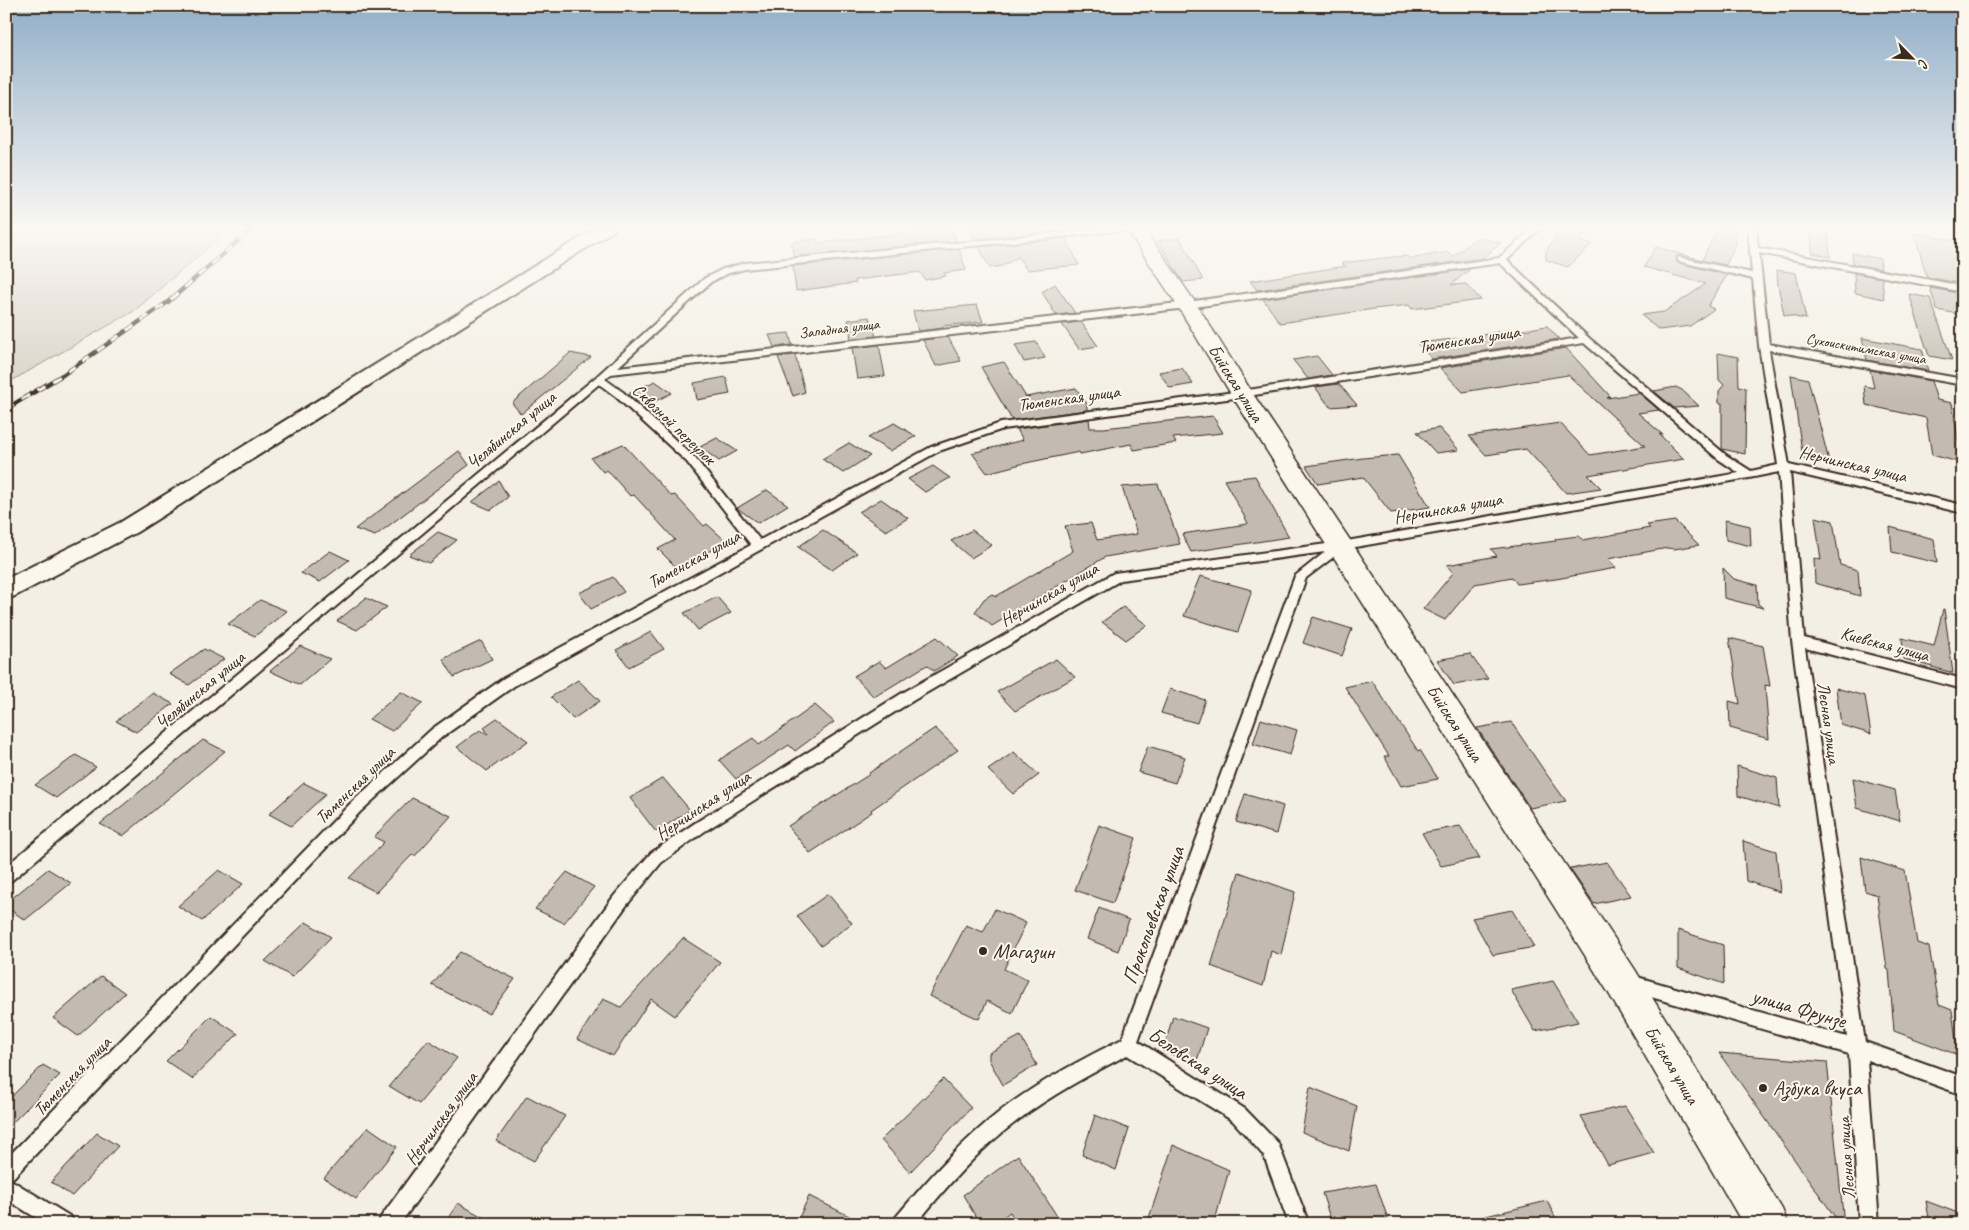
<svg xmlns="http://www.w3.org/2000/svg" width="1969" height="1230" font-family="Caveat,sans-serif">
<style>
.green{fill:#d8d1c6;stroke:#8a7e72}
.building{fill:#c3bbb0;stroke:#3b2a1e}
.lines{fill:none;stroke-linecap:round;stroke-linejoin:round}
.service-casing{stroke:#3b2a1e;stroke-width:4}
.minor-casing{stroke:#3b2a1e;stroke-width:4}
.tertiary-casing{stroke:#3b2a1e;stroke-width:3}
.service{fill:#fbf7ec;fill-rule:evenodd}
.minor{fill:#fbf7ec;fill-rule:evenodd}
.tertiary{fill:#fbf7ec;fill-rule:evenodd}
.rail-casing{stroke:#3b2a1e;stroke-width:4.5}
.rail{stroke:#fbf7ec;stroke-width:3;stroke-dasharray:9;stroke-linecap:butt}
.poi-dot{fill:#3b2a1e;stroke:#fbf7ec;stroke-width:2}
.labels{text-anchor:middle;dominant-baseline:central;stroke-width:4;stroke-linejoin:round;paint-order:stroke}
.far-street-label{font-size:15px;fill:#3b2a1e;stroke:#fbf7ec}
.street-label{font-size:18px;fill:#3b2a1e;stroke:#fbf7ec}
.near-street-label{font-size:21px;fill:#3b2a1e;stroke:#fbf7ec}
.near-poi-label{font-size:21px;fill:#3b2a1e;stroke:#fbf7ec;text-anchor:start}
</style>
<rect width="100%" height="100%" fill="#f3efe4"/>
<filter id="ink" filterUnits="userSpaceOnUse"><feTurbulence type="fractalNoise" baseFrequency=".02" numOctaves="2"/><feDisplacementMap in="SourceGraphic" scale="10" xChannelSelector="R" yChannelSelector="G"/><feConvolveMatrix kernelMatrix="1 2 1 2 8 2 1 2 1" color-interpolation-filters="sRGB"/></filter>
<g filter="url(#ink)">
<path class="green" d="M6 228H231L134 311 6 384Z"/>
<path class="building" d="M951 228 956 241 793 257 792 242 817 239 818 243Z
M968 228H1062L1063 231 974 239Z
M1568 228H1593L1579 241 1592 244 1568 267 1546 260V251L1557 235 1559 236Z
M1718 228H1733L1736 243 1726 265 1678 255 1676 257 1678 263 1727 275 1708 306 1714 309 1690 326 1659 330 1641 315 1664 312 1706 284 1644 267 1656 247 1702 260Z
M1811 228H1828L1830 257 1812 253Z
M1914 233 1963 242V284L1927 277Z
M1478 237 1501 243 1483 258 1257 290 1250 281 1346 266 1341 263 1393 257 1407 256 1409 259 1447 252 1453 256Z
M1066 238 1079 265 1027 270 1018 257 1002 266 990 268 979 247Z
M1180 238 1203 280 1183 282 1158 241Z
M959 249 966 270 944 273 946 276 925 280 920 272 855 280 856 283 796 291 793 266Z
M1852 253 1880 259 1881 269 1853 264Z
M1470 269 1451 285 1466 284 1481 300 1412 309 1409 305 1374 309 1280 323 1263 299Z
M1777 270 1796 273 1806 319 1784 315 1778 285Z
M1854 273 1882 278 1884 299 1855 293Z
M1055 284 1075 313 1056 315 1042 292Z
M1930 288 1963 294V315L1937 310Z
M1909 294 1930 298 1952 360 1929 356Z
M977 305 983 322 942 326 943 328 918 331 913 311Z
M869 317 876 336 851 339 848 320Z
M1081 322 1098 346 1079 349 1062 324Z
M1547 326 1559 339 1432 359 1417 343 1472 337 1508 330 1511 332Z
M789 333 792 345 774 347 769 335Z
M948 337 961 361 936 366 923 340Z
M1862 338 1922 349 1928 371 1867 360Z
M1036 342 1045 358 1024 362 1015 345Z
M879 345 885 376 857 379 852 348Z
M1566 348 1610 396 1607 398 1639 393 1659 410 1638 413 1663 435 1659 434 1684 459 1588 475 1601 488 1566 493 1526 449 1486 455 1469 436 1560 423 1590 455 1645 446 1568 375 1463 392 1440 368Z
M570 353 591 357 521 414 512 403Z
M1718 353 1738 357 1739 386 1746 388 1745 454 1722 449V403H1719V391L1724 385 1719 380Z
M795 355 805 392 793 396 778 357Z
M1317 356 1332 375 1308 379 1293 360Z
M1004 362 1026 397 1076 388 1087 404V410L1012 420 981 367Z
M1182 368 1193 384 1170 388 1159 372Z
M1870 370 1931 381 1937 400 1952 403 1962 463 1932 455 1926 418 1866 405 1864 386 1874 388Z
M1791 375 1808 379 1830 465 1803 459Z
M726 377 730 394 697 400 694 383Z
M655 381 672 393 643 407 628 394Z
M1339 384 1357 405 1330 407 1315 387Z
M1676 387 1682 390 1699 406 1674 408 1654 391Z
M1213 416 1223 433 1173 438 1176 443 1134 450 1131 444 1080 454 1079 452 1021 464 987 473 972 453 1023 440 1017 429 1089 419 1090 428H1104Z
M894 423 916 436 890 451 868 438Z
M1439 428 1459 450 1436 453 1417 432Z
M717 438 737 451 719 461 700 447Z
M849 443 870 456 843 473 822 459Z
M623 444 671 496 675 495 704 526 707 524 727 542 677 568 658 549 675 540 634 495 630 496 607 470 603 472 591 458Z
M459 451 469 465 375 536 355 529Z
M1398 455 1430 507 1391 513 1363 477 1318 484 1306 466 1363 458Z
M933 466 950 478 925 492 908 479Z
M1255 476 1289 537 1191 552 1182 534 1247 524 1248 523 1224 480Z
M499 481 508 497 491 510 472 502Z
M1158 484 1180 544 1105 557 992 626 975 612 984 599 992 594 995 597 1073 551 1065 526 1091 523 1097 540 1137 534 1122 487Z
M767 490 788 505 758 523 737 508Z
M881 499 908 518 886 531 859 512Z
M1815 517 1833 521 1840 565 1858 570 1860 596 1815 583 1814 558 1821 560Z
M1725 520 1750 526 1751 546 1726 540Z
M1675 521 1699 545 1674 549 1668 548 1608 559 1616 568 1556 579 1517 584 1512 577 1475 584 1445 620 1423 609 1453 573 1447 565 1497 556 1491 549 1556 541 1555 539 1578 536 1583 540 1650 528 1647 525Z
M1890 527 1934 539 1937 563 1892 552Z
M823 530 857 553 832 570 798 547Z
M972 530 992 545 971 558 951 541Z
M438 532 457 540 429 563 409 555Z
M330 551 349 560 320 582 301 573Z
M1723 568 1734 579 1757 585 1758 604 1763 608 1724 598Z
M1200 576 1252 590 1238 632 1184 616Z
M613 577 624 592 591 609 579 593Z
M717 597 731 613 698 630 684 613Z
M366 598 387 607 357 630 337 621Z
M260 600 287 611 255 636 228 624Z
M1123 607 1147 625 1126 640 1102 622Z
M1943 609H1944L1953 673 1904 659 1902 638 1934 646Z
M1313 617 1352 629 1342 656 1303 643Z
M651 632 664 649 629 667 616 650Z
M937 637 958 656 934 671 927 665 874 697 854 676 879 661 886 668Z
M1729 638 1763 646 1770 686 1765 685 1769 739 1730 728 1729 701 1740 704Z
M481 641 492 659 454 677 443 659Z
M300 646 330 659 300 685 270 671Z
M204 649 224 659 189 685 169 674Z
M1470 654 1488 679 1454 685 1437 660Z
M1056 659 1075 677 1015 711 997 692Z
M578 680 600 701 573 719 551 697Z
M1372 681 1418 751 1420 750 1438 779 1401 786 1384 756H1389L1345 687Z
M1836 688 1865 696 1871 734 1841 725Z
M1170 689 1205 700 1197 723 1161 713Z
M401 692 423 703 392 731 369 719Z
M153 693 173 704 136 732 116 721Z
M815 705 834 722 795 751 789 745 736 779 719 760 753 738 759 745Z
M497 718 528 741 487 771 457 747 480 730 488 734 484 727Z
M1261 719 1297 730 1290 755 1253 744Z
M1511 722 1545 772 1566 801 1530 808 1477 728Z
M935 728 958 750 871 810 872 812 810 853 788 826 870 774 869 773Z
M203 740 225 751 123 836 100 824Z
M1148 746 1185 757 1175 783 1138 772Z
M1014 752 1039 775 1013 794 988 770Z
M76 755 96 767 56 798 35 785Z
M1737 766 1777 778 1779 808 1738 796Z
M663 778 690 810 656 832 630 798Z
M1853 778 1895 790 1900 821 1857 808Z
M304 783 326 794 291 826 269 814Z
M1245 794 1283 806 1276 834 1236 822Z
M412 798 451 816 415 856 412 855 376 892 349 878 384 842 374 837Z
M1099 825 1136 838 1113 903 1075 890Z
M1460 826 1480 858 1441 866 1422 833Z
M1743 841 1776 851 1780 892 1746 881Z
M1861 857 1905 871 1917 943 1929 947 1939 1005 1952 1010 1958 1055 1894 1031 1889 970 1887 969 1877 895 1865 891Z
M1607 862 1631 896 1594 904 1570 869Z
M48 869 71 883 25 920 6 907V903Z
M219 870 243 884 202 921 178 906Z
M567 872 594 887 564 923 535 909Z
M1239 872 1295 892 1281 955 1271 951 1263 986 1211 966Z
M828 894 852 923 821 946 797 916Z
M1099 908 1129 920 1118 951 1087 939Z
M995 909 1026 923 1004 969 1028 980 1012 1013 987 1001 979 1019 929 996 966 925 983 932Z
M1512 910 1534 947 1493 955 1472 918Z
M306 922 331 937 292 977 265 961Z
M1678 930 1723 945 1724 984 1678 968Z
M683 938 720 962 675 1016 651 999 613 1056 577 1039 603 999 621 1007Z
M460 952 515 979 489 1014 432 985Z
M101 976 125 993 78 1036 53 1018Z
M1553 981 1578 1022 1535 1031 1511 990Z
M211 1016 238 1034 192 1079 166 1061Z
M1173 1016 1207 1028 1196 1064 1163 1051Z
M1020 1036 1037 1065 1003 1085 989 1060V1053Z
M428 1040 457 1058 419 1104 389 1086Z
M1719 1053 1827 1062 1844 1224H1840Z
M43 1065 60 1075 6 1129V1102Z
M943 1079 971 1108 910 1172 881 1140Z
M1310 1087 1357 1106 1349 1151 1302 1132Z
M527 1096 565 1116 534 1161 496 1141Z
M1625 1106 1654 1153 1608 1165 1581 1116Z
M1095 1115 1129 1129 1116 1170 1082 1155Z
M368 1127 397 1147 356 1199 324 1178Z
M97 1133 118 1146 72 1196 51 1182Z
M1173 1145 1229 1170 1214 1224H1147Z
M1018 1155 1062 1224H1017L1010 1212 994 1224H980L963 1195Z
M1376 1184 1388 1219 1377 1221 1378 1224H1332L1322 1193Z
M809 1196 865 1224H796Z
M1547 1201 1559 1224H1482V1217Z
M1926 1201 1963 1215V1224H1930Z
M458 1203 495 1224H444Z"/>
<g class="lines">
<g class="service-casing">
<path id="service" d="M1109 228H1133L1129 230 745 269 729 273 711 282 618 367 1187 302 1499 258 1533 228H1541L1507 260 1589 338 1726 455 1751 471 1778 465 1759 346 1753 279 1678 261V257L1752 273 1748 228H1756L1758 248 1963 286V292L1759 253 1769 344 1963 379V385L1769 350 1789 465 1963 505V513L1790 472 1804 638 1963 679V689L1805 648 1865 1042 1963 1077V1095L1867 1060 1879 1224H1859L1849 1054 1630 991 1624 989 1622 983 1624 977 1630 975 1847 1037 1792 641 1779 472 1749 478 1344 549 1306 578 1138 1041 1245 1109 1278 1143 1309 1224H1289L1264 1156 1233 1121 1127 1055C1089 1075 1051 1095 1017 1121 978 1150 946 1187 916 1224H893L896 1217C929 1178 963 1140 1003 1109 1040 1081 1081 1060 1122 1039L1295 576 1325 552 1121 580 914 700 705 831 661 863 626 906 400 1224H378L381 1217 614 896 651 853 695 823 904 692 1114 573 1341 542 1739 473 1718 459 1584 343 1242 397 1003 429 939 451 514 686 442 737 360 812 11 1180 71 1217 74 1224H46L6 1199V1159L350 804 432 729 504 678 751 545 687 462 615 396 599 384 11 881 6 883V866L596 377 705 278 723 269 745 263ZM1500 263 1579 338 1242 391 1001 423 931 447 760 540 695 458 623 392 605 379 611 374 1187 308Z"/>
</g>
<g class="minor-casing">
<path id="minor" d="M596 228H615L613 231 137 532 15 596 6 599V579L121 522Z"/>
</g>
<g class="tertiary-casing">
<path id="tertiary" d="M1126 228H1144L1197 305 1253 394 1634 968 1782 1209 1788 1224H1743L1608 992 1231 394 1177 305Z"/>
</g>
<use href="#service" class="service"/>
<use href="#minor" class="minor"/>
<use href="#tertiary" class="tertiary"/>
<g class="rail-casing">
<path id="rail" d="M6 409 64 374 168 302 253 228"/>
</g>
<use href="#rail" class="rail"/>
</g>
</g>
<linearGradient id="sky" x2="0" y2="1"><stop stop-color="#91aec9"/><stop offset="0.57" stop-color="#faf8f3"/><stop offset="1" stop-color="#faf8f3" stop-opacity="0"/></linearGradient>
<rect width="1969" height="400" fill="url(#sky)"/>
<g class="poi-dot">
<circle cx="983" cy="951" r="5"/>
<circle cx="1763" cy="1088" r="5"/>
</g>
<g class="labels">
<g class="far-street-label">
<text transform="translate(839 329) rotate(-7)">Западная улица</text>
<text transform="translate(1866 349) rotate(10)">Сухоискитимская улица</text>
</g>
<g class="street-label">
<text transform="translate(1469 339) rotate(-9)">Тюменская улица</text>
<text transform="translate(1236 383) rotate(58)">Бийская улица</text>
<text transform="translate(1069 398) rotate(-8)">Тюменская улица</text>
<text transform="translate(674 424) rotate(44)">Сквозной переулок</text>
<text transform="translate(511 430) rotate(-40)">Челябинская улица</text>
<text transform="translate(1853 464) rotate(13)">Нерчинская улица</text>
<text transform="translate(1448 508) rotate(-10)">Нерчинская улица</text>
<text transform="translate(694 559) rotate(-29)">Тюменская улица</text>
<text transform="translate(1049 594) rotate(-30)">Нерчинская улица</text>
<text transform="translate(1885 644) rotate(15)">Киевская улица</text>
<text transform="translate(200 690) rotate(-40)">Челябинская улица</text>
<text transform="translate(1455 723) rotate(57)">Бийская улица</text>
<text transform="translate(1829 723) rotate(82)">Лесная улица</text>
<text transform="translate(355 785) rotate(-44)">Тюменская улица</text>
<text transform="translate(703 805) rotate(-34)">Нерчинская улица</text>
<text transform="translate(1672 1065) rotate(59)">Бийская улица</text>
<text transform="translate(72 1076) rotate(-46)">Тюменская улица</text>
<text transform="translate(441 1118) rotate(-54)">Нерчинская улица</text>
<text transform="translate(1846 1158) rotate(-94)">Лесная улица</text>
</g>
<g class="near-street-label">
<text transform="translate(1153 915) rotate(-70)">Прокопьевская улица</text>
<text transform="translate(1799 1008) rotate(16)">улица Фрунзе</text>
<text transform="translate(1198 1063) rotate(33)">Беловская улица</text>
</g>
<g class="near-poi-label">
<text x="993" y="951">Магазин</text>
<text x="1773" y="1088">Азбука вкуса</text>
</g>
</g>
<rect width="1969" height="1230" fill="none" stroke="#fbf7ec" stroke-width="25"/>
<rect x="12" y="12" width="1944" height="1205" fill="none" stroke="#3b2a1e" stroke-width="2" filter="url(#ink)"/>
<g transform="translate(1912 58) rotate(114)" stroke="#fbf7ec" stroke-width="4" paint-order="stroke">
<path d="M0-4L9 19L0 12L-9 19Z" fill="#3b2a1e"/>
<text y="-8" font-size="14" font-weight="bold" text-anchor="middle" fill="#3b2a1e">С</text>
</g>
</svg>
